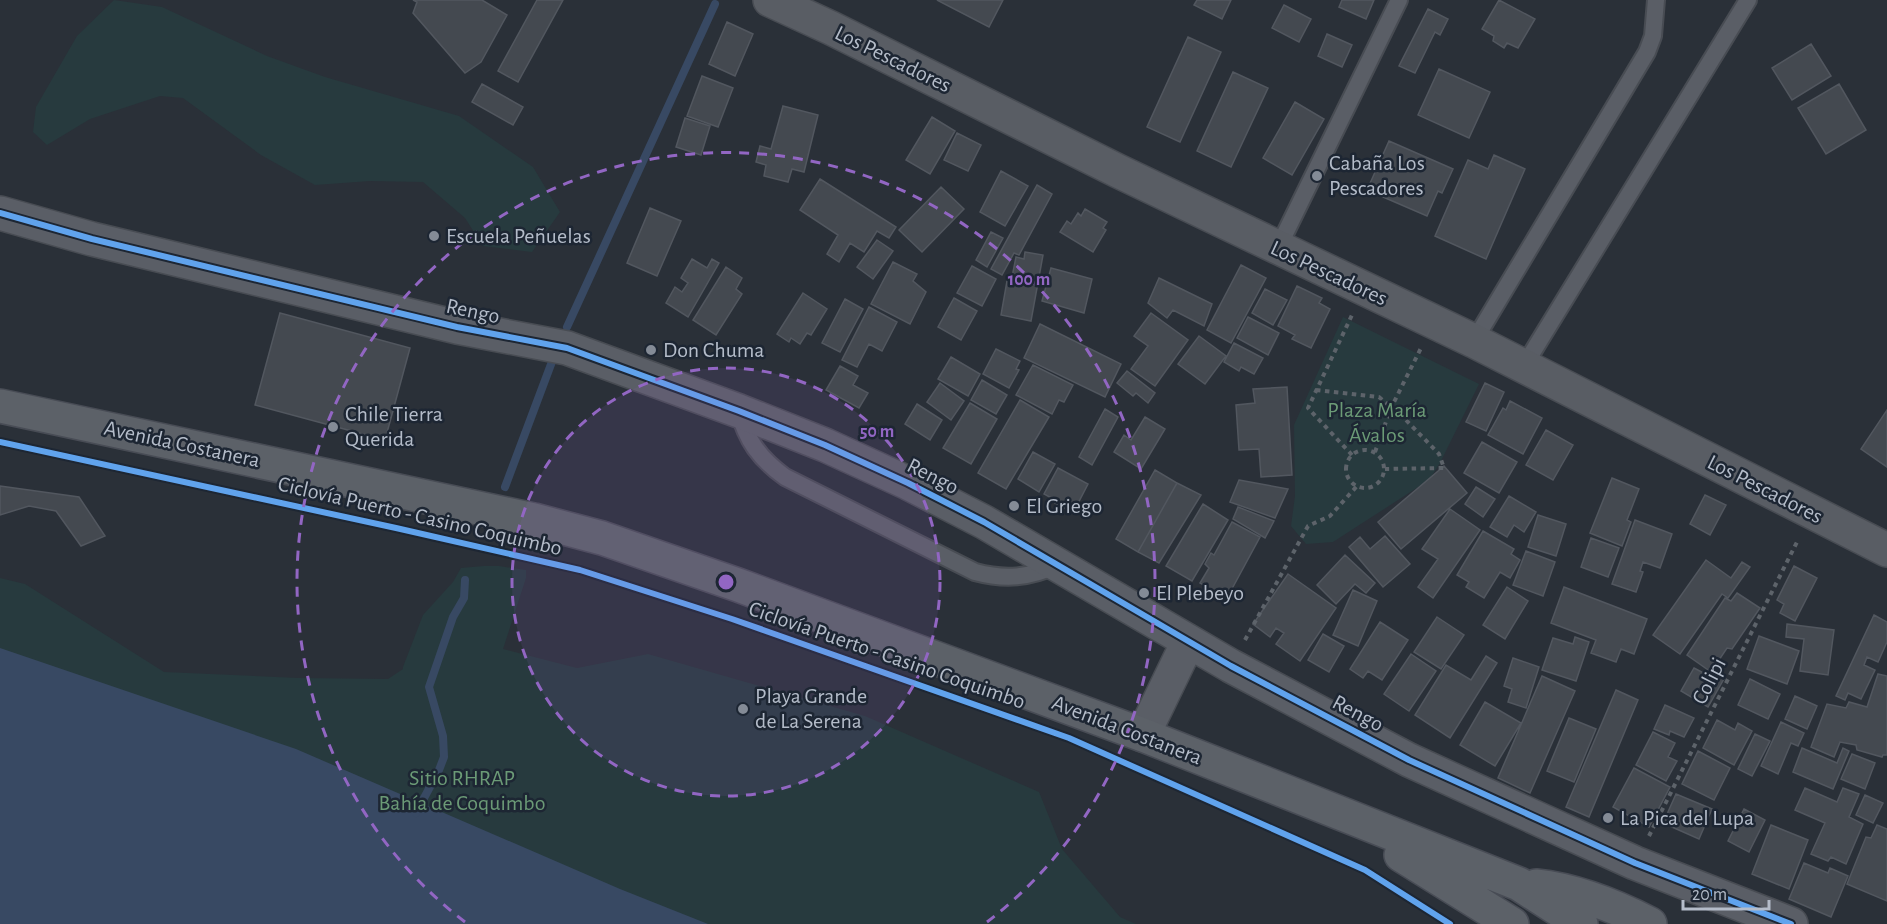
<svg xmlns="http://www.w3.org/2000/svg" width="1887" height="924" font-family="'Alegreya Sans',sans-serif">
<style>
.green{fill:#273a3e}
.water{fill:#384963}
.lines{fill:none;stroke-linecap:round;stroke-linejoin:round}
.stream{stroke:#384963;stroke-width:8}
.building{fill:#444950;stroke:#52575f;stroke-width:1.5}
.lane-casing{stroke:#484c53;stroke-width:20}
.street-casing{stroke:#484c53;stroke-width:36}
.secondary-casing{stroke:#484c53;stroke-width:36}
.primary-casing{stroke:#484c55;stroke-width:36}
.path{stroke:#5d636a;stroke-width:4;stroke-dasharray:4.5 4.5;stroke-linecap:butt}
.lane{stroke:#5a5e66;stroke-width:16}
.street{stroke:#5a5e66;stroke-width:33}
.secondary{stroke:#595d64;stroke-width:33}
.primary{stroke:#5c6168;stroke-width:33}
.cycleway-casing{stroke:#1d2633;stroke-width:10}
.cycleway{stroke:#60a3ed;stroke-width:6}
.ring{fill:none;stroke:#9266c3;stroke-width:3;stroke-dasharray:10 8}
.poi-dot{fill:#848b96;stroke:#1d2633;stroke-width:2}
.labels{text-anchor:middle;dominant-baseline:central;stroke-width:5;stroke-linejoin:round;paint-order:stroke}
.street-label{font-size:22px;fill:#b4bcc9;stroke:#1d2633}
.poi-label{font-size:22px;fill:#b4bcc9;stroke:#1d2633;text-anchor:start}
.park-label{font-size:22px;fill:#6b9a76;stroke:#1d2633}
.centre{fill:#9266c3;stroke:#1d2633;stroke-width:3}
.ring-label{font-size:18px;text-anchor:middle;font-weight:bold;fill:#9266c3;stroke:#1d2633;stroke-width:5;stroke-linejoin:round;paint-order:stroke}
</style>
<rect width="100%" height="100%" fill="#2a3038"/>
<path class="green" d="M114 0 162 7 267 56 325 77 459 116 533 167 560 212 532 252 483 246 465 218 423 182 370 181 315 185 261 155 183 98 160 96 90 119 47 145 33 132 36 107 77 36Z
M1343 317 1479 384 1440 463 1429 480 1333 542 1306 544 1291 526 1295 496 1294 425Z
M484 566H499L526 570V578L503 649 577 668 648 654 865 716 1039 792 1062 849 1120 917 1136 924H66L0 903V578L25 584 164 672 298 678 388 679 403 669V667L423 615 453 582 461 568Z"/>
<path class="water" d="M0 648 296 749 620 889 708 924H0Z"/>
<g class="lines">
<path class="stream" d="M567 327 715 4
M505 487 553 359
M416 813 439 770 444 757 443 736 429 687 453 617 464 598 465 580"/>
</g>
<path class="building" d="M413 0H482L507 15 481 62 465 73 413 13 417 2Z
M537 0H563L518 82 498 71Z
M937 0H1003L989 27Z
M1197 0H1231L1222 19 1194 5Z
M1342 0H1374L1366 19 1339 7Z
M1499 0 1535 19 1518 48 1507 43 1504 48 1493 41 1494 36 1482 29Z
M1284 5 1311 19 1299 42 1272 28Z
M1428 9 1448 19 1440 35 1435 32 1415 73 1399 66Z
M727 22 753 34 735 76 709 64Z
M1327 34 1352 45 1342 67 1318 56Z
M1188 37 1221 52 1180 142 1147 127Z
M1811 44 1831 76 1792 100 1772 68Z
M1439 69 1490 92 1469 138 1418 115Z
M1233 72 1268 88 1231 167 1197 151Z
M702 76 733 88 718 127 687 116Z
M482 84 523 107 513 125 472 102Z
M1839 84 1866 130 1826 154 1798 108Z
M1295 102 1324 119 1292 175 1263 158Z
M783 106 818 115 804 172 792 169 788 182 764 176 766 165 756 162 760 146 771 149Z
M932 117 955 131 930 174 906 160Z
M685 118 710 126 701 155 676 147Z
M957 133 981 145 968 171 944 160Z
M1389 141 1453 169 1442 193 1438 191 1427 216 1367 190Z
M1494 155 1525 169 1486 259 1435 236 1468 160 1488 169Z
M1001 171 1028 186 1005 226 980 212Z
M820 179 896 227 889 238 877 231 864 252 850 243 839 262 827 254 838 235 800 210Z
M1037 185 1052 194 1019 255 1014 253 1002 275 991 269Z
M941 187 964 209 922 252 899 230Z
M650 208 681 221 657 276 627 263Z
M1085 209 1107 222 1103 228 1106 230 1093 252 1060 232 1067 221 1071 224 1078 213 1081 216Z
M991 232 1003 238 987 267 976 260Z
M877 240 893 251 873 279 857 267Z
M1025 252 1043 255 1031 321 1001 315 1007 281 1011 282 1016 257 1024 259Z
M692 259 707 268 712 259 719 263 688 317 666 303 675 287 682 292 688 283 681 278Z
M893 262 917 274 913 281 926 292 910 324 871 304Z
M1241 265 1266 278 1231 343 1207 330Z
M972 266 996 279 982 306 957 293Z
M726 267 742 278 736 289 742 294 716 335 693 320Z
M1051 268 1092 279 1084 313 1042 301Z
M1159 278 1212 304 1204 326 1173 310 1167 318 1148 303Z
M1297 286 1322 298 1319 303 1330 309 1311 348 1292 339 1295 335 1278 326Z
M1265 289 1287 300 1273 325 1252 313Z
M803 293 827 309 811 335 807 333 800 344 791 338 789 342 777 334Z
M954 298 977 311 961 340 938 327Z
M845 299 863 309 840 352 822 343Z
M869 307 897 322 882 351 869 344 857 367 842 360Z
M280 313 410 348 385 440 255 405Z
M1151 313 1188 340 1155 386 1131 369 1148 346 1134 336Z
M1248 317 1279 333 1268 355 1237 338Z
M1040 324 1121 364 1105 397 1024 358Z
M1199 336 1226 356 1205 384 1178 364Z
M1234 343 1263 358 1254 374 1241 367 1239 371 1224 362Z
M996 349 1020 361 1016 369 1019 370 1009 388 983 374Z
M951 357 980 374 968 396 938 379Z
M1033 365 1073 385 1064 402 1059 400 1052 414 1016 395Z
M840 366 858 376 853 385 868 393 859 408 826 390Z
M1127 371 1155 393 1148 403 1136 393 1133 396 1117 383Z
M982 380 1007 395 996 414 971 400Z
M940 383 964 401 951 420 927 402Z
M1485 383 1504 392 1486 431 1466 422Z
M1287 387 1292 475 1261 477 1259 449 1239 450 1236 405 1255 403 1253 389Z
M1020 400 1049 417 1006 489 978 473Z
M1510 401 1542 418 1523 454 1488 435 1503 408 1506 410Z
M970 403 997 419 971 464 943 448Z
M917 404 942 420 930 440 905 424Z
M1105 409 1118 417 1092 465 1079 457Z
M1887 410V467L1861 449Z
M1145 417 1165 429 1141 469 1114 452 1124 435 1131 440Z
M1546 430 1573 445 1553 480 1526 465Z
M1482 442 1517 462 1499 493 1464 473Z
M1033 452 1055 464 1039 492 1018 479Z
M1444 466 1467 493 1401 549 1378 522Z
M1058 468 1088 484 1073 513 1055 503V500L1044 494Z
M1155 470 1177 483 1138 552 1116 539Z
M1612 478 1639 489 1627 520 1631 522 1622 546 1590 533Z
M1239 480 1288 489 1275 518 1230 502Z
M1177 483 1201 495 1159 563 1138 552Z
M0 486 79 497 105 536 81 546 56 511 29 506 0 515Z
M1476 487 1495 499 1483 517 1465 504Z
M1705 495 1726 505 1710 535 1690 524Z
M1509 496 1536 512 1524 532 1514 525 1507 537 1490 527Z
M1203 504 1228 520 1192 581 1166 566Z
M1238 507 1274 521 1265 538 1233 519Z
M1450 509 1480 530 1433 598 1418 587 1438 559 1422 549Z
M1538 515 1566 524 1556 556 1528 547Z
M1635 520 1672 534 1660 568 1643 562 1640 571 1643 572 1636 592 1612 584Z
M1232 522 1260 537 1227 598 1200 583 1209 568 1205 564 1211 553 1214 555Z
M1483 531 1514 549 1511 554 1520 560 1510 578 1500 572 1484 598 1466 587 1469 582 1457 575Z
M1385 536 1410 564 1383 587 1349 547 1360 537 1370 549Z
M1591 538 1619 548 1608 577 1581 567Z
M1526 551 1555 562 1543 596 1513 585Z
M1345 555 1375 583 1366 593 1355 584 1336 604 1317 585Z
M1706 560 1731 578 1742 562 1750 567 1728 598 1722 594 1680 654 1653 635Z
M1794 566 1817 578 1795 621 1780 613 1784 604 1777 600Z
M1288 574 1336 608 1300 661 1276 644 1284 633 1276 628 1270 637 1253 624Z
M1507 587 1528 601 1505 639 1483 625Z
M1564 587 1647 619 1634 654 1621 649 1616 662 1591 653 1596 640 1551 623Z
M1353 590 1377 601 1358 646 1333 635Z
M1737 593 1760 608 1732 649 1727 648 1711 672 1687 655 1725 598 1731 601Z
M1874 615 1887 622V642L1878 662 1867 657 1864 665 1875 670 1861 699 1848 693 1845 700 1836 696Z
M1437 617 1464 635 1441 669 1414 652Z
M1380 622 1408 640 1382 680 1368 671 1363 678 1350 669Z
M1787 624 1834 630 1828 675 1800 671 1804 639 1786 637Z
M1323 634 1344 646 1329 672 1308 660Z
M1759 636 1799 651 1787 684 1747 669Z
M1575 637 1589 642 1576 681 1542 670 1553 638 1573 644Z
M1411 654 1436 671 1409 711 1384 694Z
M1486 656 1497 663 1450 738 1415 715 1446 665 1471 680Z
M1513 658 1539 667 1526 708 1508 702 1512 689 1504 686Z
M1694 668 1713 678 1716 672 1725 677 1708 707 1681 691Z
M1878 674 1887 676V755H1883L1882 757 1857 750 1856 745 1840 742 1834 757 1811 747 1827 704 1846 708 1849 702 1867 707Z
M1542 676 1575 691 1530 793 1498 778Z
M1750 679 1780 694 1768 719 1738 705Z
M1616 690 1638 700 1589 817 1566 807Z
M1795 696 1817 706 1807 729 1785 719Z
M1485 702 1521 723 1495 766 1460 745Z
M1665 705 1694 718 1684 737 1670 731 1669 735 1654 729Z
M1569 718 1596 729 1574 782 1547 771Z
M1717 720 1735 730 1738 723 1752 731 1734 765 1703 748Z
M1781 722 1804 733 1798 746 1791 743 1778 774 1761 766Z
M1653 732 1675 743 1668 757 1677 761 1666 781 1636 765Z
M1755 734 1770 741 1752 776 1738 769Z
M1802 748 1837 763 1843 748 1849 751 1833 789 1793 772Z
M1698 751 1730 768 1714 800 1682 784Z
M1852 754 1875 763 1865 789 1841 779Z
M1634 768 1670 787 1649 827 1613 807Z
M1805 788 1837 802 1843 788 1859 794 1849 817 1863 824 1846 864 1831 857 1828 861 1811 854 1825 823 1795 810Z
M1676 794 1712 809 1699 839 1663 823Z
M1865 795 1883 803 1873 823 1856 815Z
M1744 809 1765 820 1749 852 1728 841Z
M1771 825 1808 840 1789 889 1752 874Z
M1877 825 1887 829V901L1847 884 1866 837 1871 838Z
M1804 863 1828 873 1830 868 1848 876 1831 917 1789 899Z"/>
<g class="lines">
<g class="lane-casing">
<path id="lane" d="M1278 248 1399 0
M1474 341 1647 52 1653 36 1656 0
M1524 366 1748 0
M739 411C746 440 760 459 785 477L975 572C1005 580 1029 578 1057 565"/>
</g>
<g class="street-casing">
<path id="street" d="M0 213 92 239 457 327 567 348 739 411 825 445 908 483 984 522 1231 666 1409 760 1635 863 1791 924
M1143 735 1188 642"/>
</g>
<g class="secondary-casing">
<path id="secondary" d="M770 0 831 28 1118 171 1474 341 1887 550"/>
</g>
<g class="primary-casing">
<path id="primary" d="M0 406 534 520 602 538 738 585 1143 735 1519 884 1581 924
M1401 855 1512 924
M1536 886C1575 890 1615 906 1650 924"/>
</g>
<path class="path" d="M1316 390 1379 397 1405 419 1439 454 1444 468 1385 469
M1346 469a19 19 0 1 1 38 0a19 19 0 1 1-38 0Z
M1375 452 1391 408 1421 348
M1352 455 1308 408 1352 315
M1245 640 1308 526 1330 516 1357 486
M1649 836 1798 540"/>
<use href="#lane" class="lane"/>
<use href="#street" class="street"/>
<use href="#secondary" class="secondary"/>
<use href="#primary" class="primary"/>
<g class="cycleway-casing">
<path id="cycleway" d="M0 213 92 239 457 327 567 348 739 411 825 445 908 483 984 522 1231 666 1409 760 1635 863 1791 924
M0 442 396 528 580 570 732 619 1069 738 1365 870 1450 924"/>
</g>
<use href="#cycleway" class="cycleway"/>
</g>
<circle cx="726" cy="582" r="214" fill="#9266c3" fill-opacity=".12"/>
<g class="ring">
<circle cx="726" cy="582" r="214"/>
<path d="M465 922A429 429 0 1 1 987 922"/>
</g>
<g class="poi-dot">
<circle cx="1317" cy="176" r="6"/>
<circle cx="434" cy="236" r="6"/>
<circle cx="651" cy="350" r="6"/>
<circle cx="333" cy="427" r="6"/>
<circle cx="1014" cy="506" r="6"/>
<circle cx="1144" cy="593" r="6"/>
<circle cx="743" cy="709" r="6"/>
<circle cx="1608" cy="818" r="6"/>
</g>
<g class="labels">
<g class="street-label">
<text transform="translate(893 59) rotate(26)">Los Pescadores</text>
<text transform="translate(1329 273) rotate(25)">Los Pescadores</text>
<text transform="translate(473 311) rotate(12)">Rengo</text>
<text transform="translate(182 444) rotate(12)">Avenida Costanera</text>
<text transform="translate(933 476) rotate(27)">Rengo</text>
<text transform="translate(1765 489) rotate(27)">Los Pescadores</text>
<text transform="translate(420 516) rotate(13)">Ciclovía Puerto - Casino Coquimbo</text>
<text transform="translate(887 655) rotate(19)">Ciclovía Puerto - Casino Coquimbo</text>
<text transform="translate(1709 681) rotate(-63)">Colipi</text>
<text transform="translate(1358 713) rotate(28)">Rengo</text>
<text transform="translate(1127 730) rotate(21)">Avenida Costanera</text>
</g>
<g class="poi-label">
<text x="1329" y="163">Cabaña Los<tspan x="1329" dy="25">Pescadores</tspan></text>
<text x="446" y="236">Escuela Peñuelas</text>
<text x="663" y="350">Don Chuma</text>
<text x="345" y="414">Chile Tierra<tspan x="345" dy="25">Querida</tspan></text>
<text x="1026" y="506">El Griego</text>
<text x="1156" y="593">El Plebeyo</text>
<text x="755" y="696">Playa Grande<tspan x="755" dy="25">de La Serena</tspan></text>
<text x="1620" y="818">La Pica del Lupa</text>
</g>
<g class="park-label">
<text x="1377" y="410">Plaza María<tspan x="1377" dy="25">Ávalos</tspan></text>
<text x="462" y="778">Sitio RHRAP<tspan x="462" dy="25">Bahía de Coquimbo</tspan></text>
</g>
</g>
<circle cx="726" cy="582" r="9" class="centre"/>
<g class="ring-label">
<text x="1029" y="285">100 m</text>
<text x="877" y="437">50 m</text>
</g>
<path d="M1683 900v9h86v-9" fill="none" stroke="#b4bcc9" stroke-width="3"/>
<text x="1692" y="900" font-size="18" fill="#b4bcc9" stroke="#1d2633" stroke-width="4.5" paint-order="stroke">20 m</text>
</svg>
